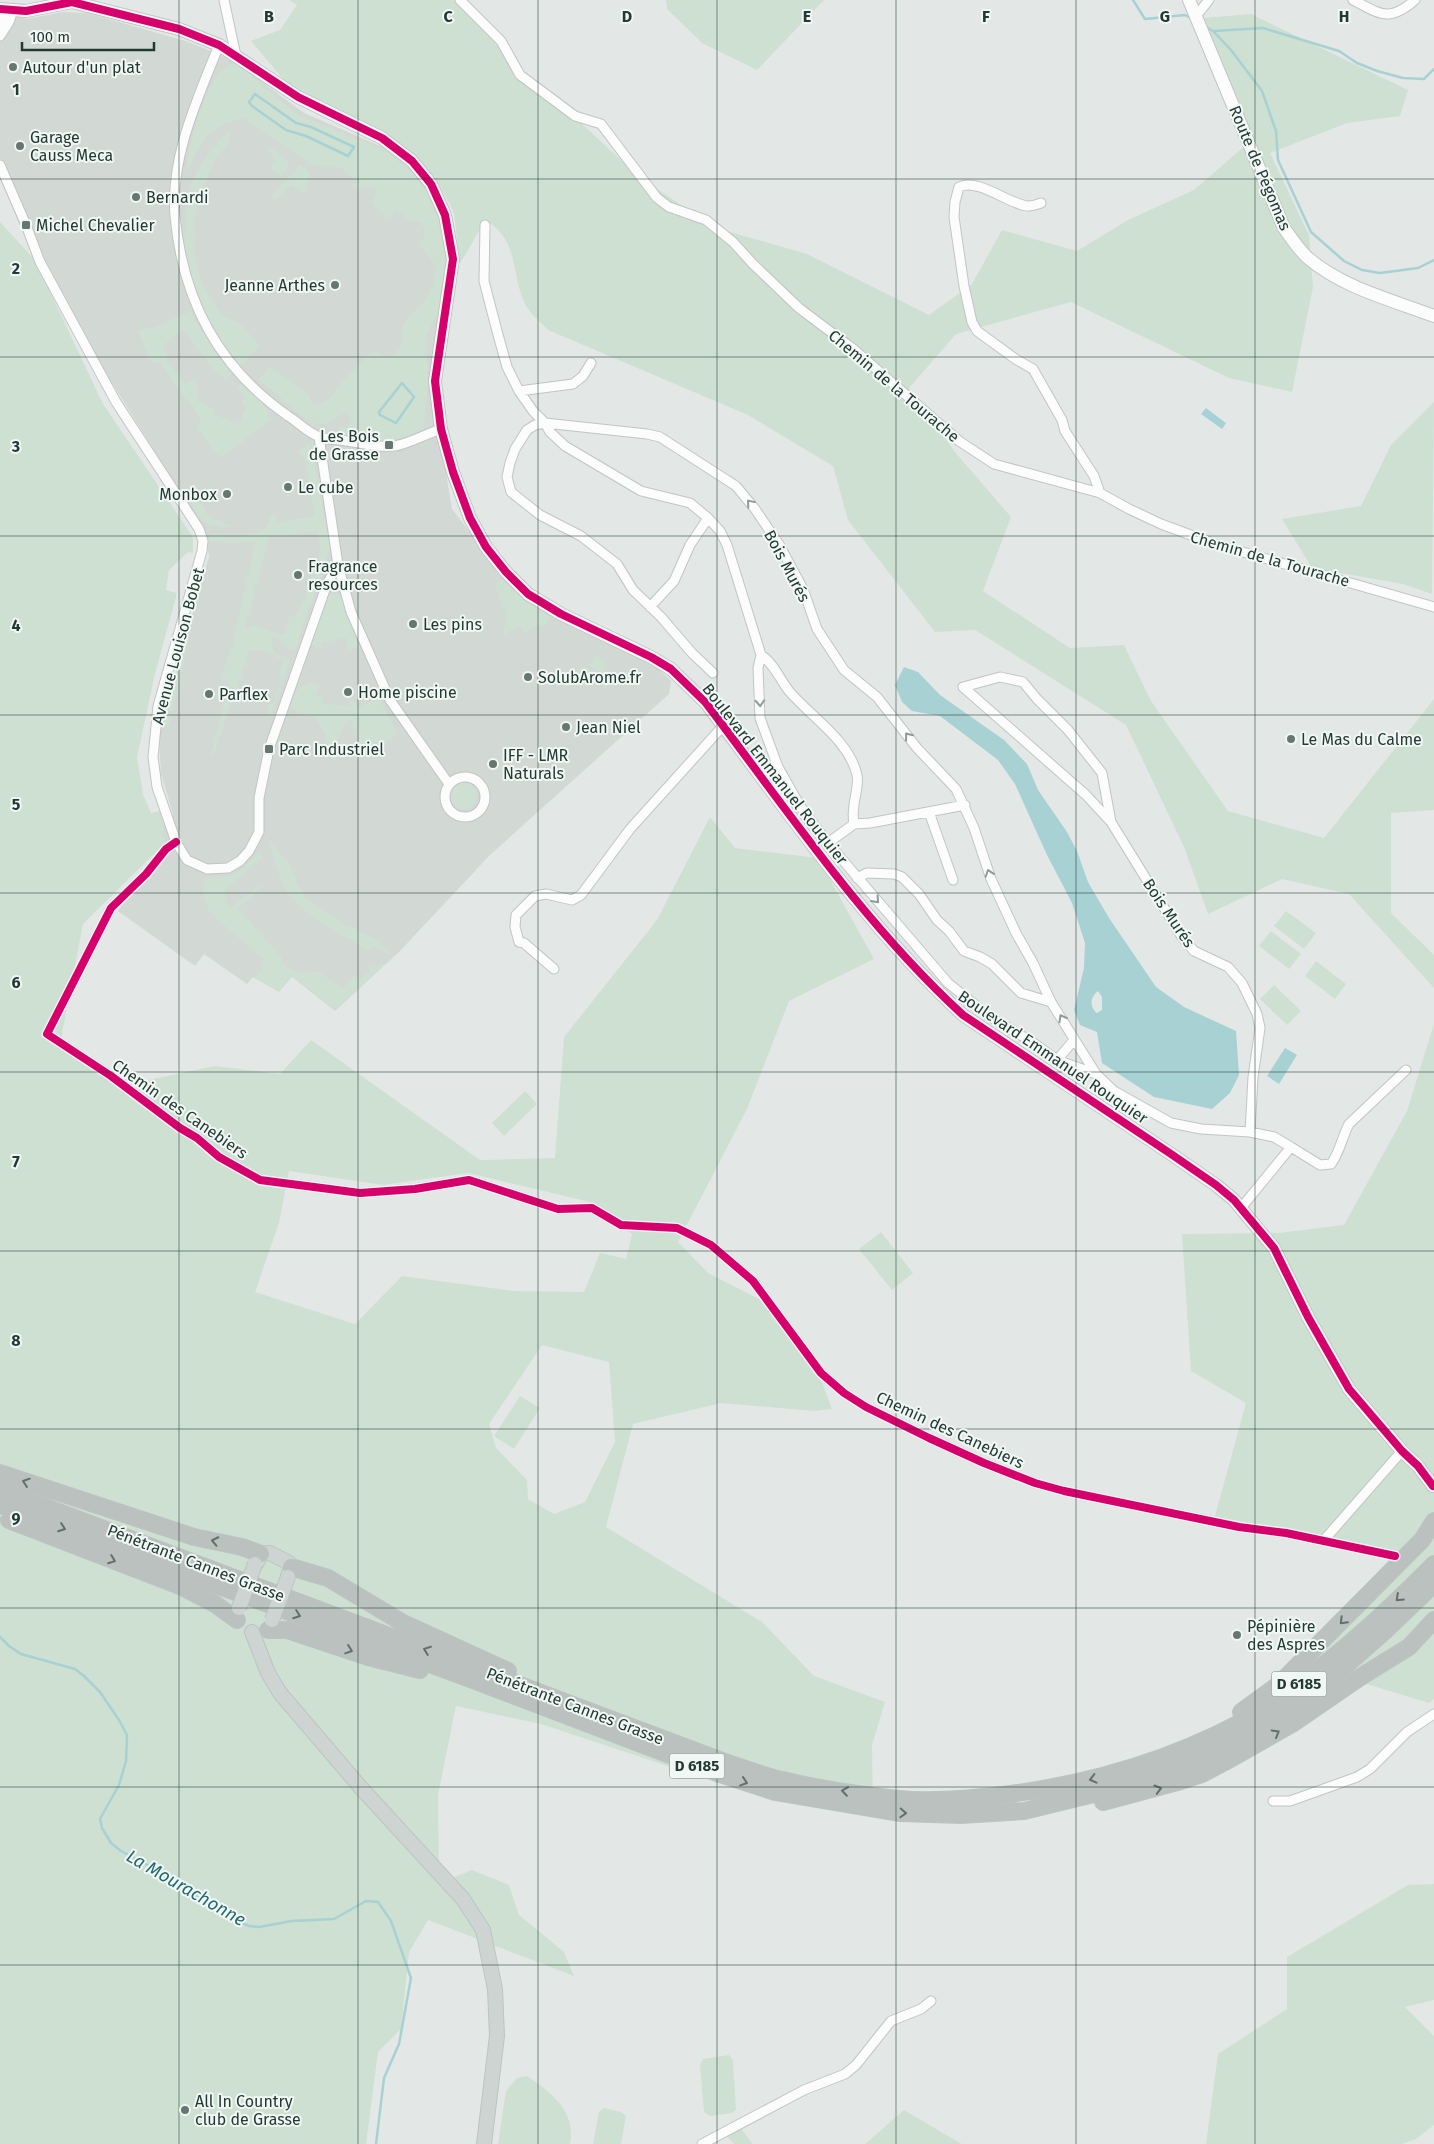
<svg xmlns="http://www.w3.org/2000/svg" width="1434" height="2144" font-family="'Fira Sans',sans-serif">
<style>
.built{fill:#d2d9d5}
.green{fill:#cee0d2;fill-rule:evenodd}
.water{fill:#a7d1d3;fill-rule:evenodd}
.lines{fill:none;stroke-linecap:round;stroke-linejoin:round}
.stream{stroke:#a7d1d3;stroke-width:2.5}
.street-casing{stroke:#c0c5c3;stroke-width:11}
.secondary-casing{stroke:#c0c6c3;stroke-width:14}
.primary-casing{stroke:#bcc4c2;stroke-width:16}
.highway-casing{stroke:#bcc4c2;stroke-width:18}
.street{stroke:#fbfcfb;stroke-width:9}
.secondary{stroke:#fbfcfb;stroke-width:12}
.primary{stroke:#ced4d2;stroke-width:14}
.highway{stroke:#bbc1bf;stroke-width:16}
.primary-bridge-casing{stroke:#bcc4c2;stroke-width:16;stroke-linecap:butt}
.primary-bridge{stroke:#ced4d2;stroke-width:14}
.cycleway-casing{stroke:#f1f7f4;stroke-width:11}
.cycleway{stroke:#d6006c;stroke-width:8}
.oneway{stroke:#8f9b96}
.oneway2{stroke:#60706a}
.grid{fill:none;stroke:#233a32;stroke-width:1;stroke-opacity:0.55}
.poi-dot{fill:#667771;stroke:#f1f7f4;stroke-width:2}
.labels{text-anchor:middle;dominant-baseline:central;stroke-width:4;stroke-linejoin:round;paint-order:stroke}
.shield{fill:#f1f7f4;stroke:#61736c;stroke-width:1}
.shield-label{font-size:15px;font-weight:bold;fill:#233a32}
.poi-label{font-size:16px;fill:#233a32;stroke:#f1f7f4;text-anchor:start}
.street-label{font-size:16px;fill:#233a32;stroke:#f1f7f4}
.water-label{font-size:18px;font-style:italic;fill:#226a70;stroke:#f1f7f4}
.grid-label{font-size:16px;text-anchor:middle;font-weight:bold;fill:#233a32;stroke:#f1f7f4;stroke-width:4;stroke-linejoin:round;paint-order:stroke}
</style>
<rect width="100%" height="100%" fill="#e3e8e6"/>
<path class="built" d="M63 12 87 13 186 41 216 53 235 62 304 113 387 149 420 178 439 210 446 235 447 281 430 375 452 509 516 592 548 612 650 661 671 681 669 694 490 855 400 951 335 1011 292 977 279 992 253 977 247 984 204 954 195 966 118 911 158 852 163 826H171L173 815 161 773 159 741 162 720 209 556 205 534 194 514 35 260 0 179V14L27 19Z"/>
<path class="green" d="M289 0H458L470 11 526 83 581 123 637 175 713 227 807 254 929 315 972 284 1002 230 1077 251 1128 220 1194 190 1247 144 1203 18 1251 14 1408 90 1400 116 1347 123 1270 153 1309 235 1313 287 1292 392 1229 378 1071 302 956 334 909 388 955 452 1011 517 983 591 1070 648 1124 645 1151 701 1228 811 1324 838 1434 699V810L1391 813V913L1434 955V988L1349 894 1282 879 1208 914 1184 847 1126 725 975 630 935 632 848 520 833 466 748 415 548 330C541 322 529 313 525 304 511 275 519 241 488 222L480 229 460 264 454 213 435 177 408 150 380 132 289 86 251 41 280 30 297 5Z
M666 0H824L757 70 702 43 667 9Z
M235 62 298 115 384 150 411 171 431 197 443 226 446 256 445 289 439 310 424 339 428 372 426 411 423 428 405 438 386 440 337 431 342 426 346 428 351 423 347 412 325 424 311 423 258 379 266 373 267 368H272L310 396V401L316 404 324 403 335 393 334 391 372 351 389 358C409 347 397 337 404 324 409 315 419 308 425 300 432 290 434 279 437 267L418 243 424 238 425 229 420 222 410 221 397 210 388 218 372 204 377 190 365 187 358 189 352 186 357 181 341 168 314 165 244 118C207 125 200 143 186 174 188 148 202 93 219 74 223 69 230 66 235 62Z
M231 129C230 148 223 147 214 162 210 169 208 176 205 183 186 224 190 284 224 316 228 319 233 320 238 323 245 328 252 338 259 346L238 369 214 334 197 299 184 248 186 213 193 179 212 149Z
M270 147 289 162 286 171 280 176 270 167 275 160 268 149Z
M300 165 310 173 304 194 291 185 275 200 271 196Z
M0 222 35 260 103 404 193 537V553L188 552 169 570 166 590 176 593V597L155 674 137 757 143 794 151 813 163 810 171 826H163L162 834 166 842 83 924 61 1039 134 1083 215 1066 280 1074 311 1040 480 1160 555 1158 564 1037 657 920 710 817 735 848 818 858 874 959 789 1001 747 1109 678 1242 708 1273 773 1306 810 1350 832 1409 814 1411 721 1403 633 1424 606 1527 762 1622 814 1676 885 1702 872 1745 873 1817 749 1793 541 1724 456 1706 438 1795 439 1883 472 1870 509 1885 519 1915 564 1952 574 1976 428 1920 409 1952 401 2029 378 2052 366 2144H0ZM289 1171 383 1185 468 1173 590 1202 592 1208 632 1234 626 1259 600 1253 584 1292 514 1291 402 1276 355 1324 255 1292 279 1223ZM542 1345 609 1362 615 1442 585 1502 554 1514 528 1499 527 1480 496 1448 489 1424Z
M191 311 197 324 231 375 225 380 217 370 215 371 183 330 162 346 167 355 164 357 168 361 169 366 172 365 176 373 181 376 182 381 185 384 193 380 198 387 197 401 216 410 214 414 239 425 246 408 242 403 245 397 237 387 243 383 263 399 262 404 269 411 267 416 271 419 222 457 214 452 200 431 197 432V425H201L200 418 158 361 152 364 138 331 150 327 151 329Z
M1434 402 1432 594 1403 584 1312 568 1282 519 1361 506 1391 445Z
M310 443 330 545C321 580 306 613 296 648L291 650 278 637H271L274 653 290 660 271 715 267 714 270 703 273 704 282 679 279 678 283 660C275 655 259 647 249 651L213 757 211 756 230 680 221 678 235 637V632L256 542 208 541 213 534H220L228 538 259 533 268 525 271 515 275 514 278 523 315 516 305 459 299 451ZM316 530 321 550 300 609 296 616 288 617 286 634 279 635 254 625 244 631 269 536 291 535Z
M195 497 214 521 218 519 229 526 227 527C202 525 202 521 189 501Z
M503 580 525 601 549 616 547 625 532 626 525 633 520 625 503 636 506 616 495 584Z
M335 593 345 598 358 646 348 651 346 638 321 643 322 648 310 644 326 596Z
M187 635 189 636 173 708 172 711 167 710 166 717 171 718 168 727 164 725 162 720Z
M596 655 605 661 603 668 606 673 589 666Z
M582 666 604 677 609 674 613 678 618 674 624 683 611 682 606 688 594 677 580 689 581 677 578 680 577 678Z
M310 682 320 686 315 696 323 698V704L350 706V701L356 702 359 709 378 697 398 734 382 745 379 742 369 749 360 747 351 719C337 730 336 746 336 763L325 751 327 735 315 718 289 708 295 691Z
M451 796a13 13 0 1 1 26 0a13 13 0 1 1-26 0Z
M269 841 289 864 304 897 308 901 348 927 350 926 382 943 383 947 390 952 389 954 373 946 371 951C343 935 299 915 284 886 277 873 274 855 269 841Z
M260 851 262 859 253 865 225 891 227 902 230 908 259 886 262 887 238 908 281 957 282 963 290 969 303 973 319 972 343 989 353 976 360 980 374 965 375 969 381 964H385L335 1009 292 976 279 991 254 978 262 969 264 959 210 913 203 895 205 878C235 878 241 873 260 851Z
M1286 911 1316 933 1304 949 1274 926Z
M1271 931 1301 954 1289 969 1259 946Z
M1316 961 1346 984 1335 999 1305 976Z
M1274 985 1301 1011 1287 1025 1260 999Z
M1434 1024V1699L1429 1703 1307 1666 1401 1553 1215 1516 1246 1403 1191 1371 1182 1234 1279 1233 1344 1225 1407 1111Z
M525 1091 537 1104 504 1136 492 1123Z
M881 1232 913 1273 892 1290 859 1249Z
M520 1396 540 1408 514 1449 494 1436Z
M1434 1884V2000L1405 2007 1434 2036V2125L1416 2139 1402 2144H1206L1218 2054 1287 2009V1957L1408 1885Z
M729 2055 733 2060 736 2110 732 2113 710 2116 704 2112 700 2065 703 2059Z
M527 2076C552 2093 576 2111 570 2144H498L506 2091 517 2078Z
M604 2108 621 2112 626 2116 621 2144H593L599 2112Z
M904 2110 960 2143 962 2144H865Z
M739 2126 753 2144H734L725 2134Z"/>
<path class="water" d="M1206 408 1226 423 1222 429 1201 414Z
M904 667 918 672 940 695 1004 740 1027 764 1038 790 1067 832 1077 851 1088 882 1109 918 1156 987 1184 1007 1236 1031 1239 1075 1230 1093 1212 1109 1154 1097 1102 1063 1097 1032 1080 1025 1074 1010 1084 968 1085 943 1072 903 1047 855 1015 784 998 760 940 716 912 711 902 702 895 685ZM1098 991 1102 997V1010L1097 1013C1089 1007 1090 997 1098 991Z
M1285 1048 1297 1055 1279 1084 1267 1076Z"/>
<g class="lines">
<path class="stream" d="M1133 0 1145 19 1185 15 1191 18
M1206 27 1213 31 1231 50 1262 91 1276 131 1278 160 1311 232 1344 261 1362 270 1380 273 1418 268 1434 260
M1214 31 1263 28 1339 51 1357 63 1377 71 1403 78 1424 79 1434 69
M255 94 296 123 311 127 354 147 348 156 306 136 286 130 252 106 249 102Z
M402 383 414 397 396 423 380 415 379 412Z
M0 1637 9 1646 21 1654 75 1669 84 1676 100 1692 119 1720 127 1735 126 1761 119 1785 100 1819 102 1828 111 1843 121 1851 176 1880 197 1897 229 1917 249 1926 259 1927 292 1921 334 1919 366 1901 378 1902 391 1921 411 1978 399 2044 384 2078 376 2144"/>
<g class="street-casing">
<path id="street" d="M224 0 236 56
M460 0 501 41 520 75 575 116 601 124 657 198 669 207 706 220 733 242 753 264 799 308 852 348 959 441 994 464 1100 493 1129 509 1161 524 1215 544 1434 607
M1353 0C1380 14 1389 23 1415 0
M1196 16 1209 0
M1 34 2 9
M0 36 9 22 13 10
M219 45C198 98 170 157 175 216 183 301 218 367 288 416 298 422 309 434 320 437 328 440 337 439 346 441 361 443 379 448 395 446 410 443 426 434 441 429
M0 165 26 225 40 262 116 402 199 529 203 541 202 551 158 706 153 757 157 787 176 842 187 860 207 869 228 868 240 861 249 851 259 832V798L269 749 327 584 338 565
M1041 203C1038 204 1033 206 1029 206 1011 206 978 177 959 187L955 202 954 217 964 286 972 322 977 331 1017 360 1033 369 1062 420 1065 431 1094 476 1100 493
M485 225 484 281 497 331 507 367 519 391 533 411 545 423 550 432 565 446 641 491 690 503 708 518 720 531 727 545 761 655C774 663 780 680 789 691 811 717 849 740 857 775 860 788 850 806 854 824
M519 391 573 384 583 376 591 363
M319 437 338 565 351 612 390 700 449 784
M650 607 674 581 690 545 708 518
M761 655 758 668 760 718 778 767 800 806 828 843 948 983 989 1016 1032 1042 1057 1060 1096 1074
M713 673 692 653 661 617 633 590 617 564 581 536 540 515 511 492 507 477 510 463 515 449 527 430 535 425 545 423 647 434 660 437 736 486 755 509 780 546 803 589 817 629 844 670 877 697 917 748 956 789 974 828 991 879 1016 933 1033 963 1051 1002 1096 1074 1114 1091 1171 1123 1201 1129 1250 1132
M963 687 1000 677 1023 682 1037 699 1068 730 1102 773 1111 822 1182 937 1194 951 1228 967 1242 983 1257 1014 1260 1028 1253 1077 1250 1132 1274 1137 1291 1147 1241 1208
M963 687 1086 795 1110 821
M445 797a20 20 0 1 1 40 0a20 20 0 1 1-40 0Z
M929 812 953 880
M176 842 166 849 146 874 111 908 47 1034 111 1076 180 1128 197 1138 219 1157 260 1180 360 1193 415 1189 469 1180 558 1209 592 1208 621 1225 677 1228 711 1245 753 1281 821 1373 844 1393 866 1407 929 1438 984 1463 1035 1483 1064 1491 1239 1527 1286 1533 1395 1556
M828 843 854 824 870 823 965 805
M857 878 867 873 894 874 902 877 919 894 937 920 949 931 964 951 980 957 992 964 1021 993 1051 1002
M554 969 524 943 519 942 515 927 516 915 535 896 546 894 572 900 581 895 630 829 723 726
M1057 1060 1074 1040
M1291 1147 1320 1165 1331 1164C1340 1152 1342 1137 1349 1124L1406 1070
M1324 1540 1402 1451
M1273 1801H1290L1357 1777 1370 1769 1407 1732 1434 1714
M702 2144 804 2090 845 2074 856 2065 891 2021 921 2009 931 2001"/>
</g>
<g class="secondary-casing">
<path id="secondary" d="M1189 0 1284 228C1292 239 1299 250 1308 258 1343 288 1392 300 1434 316
M0 9 26 11 72 2 179 29 219 45 298 97 382 138 412 161 431 184 445 215 453 259 435 381 441 429 453 472 470 518 486 547 506 572 528 594 561 614 651 657 671 669 706 703C787 810 864 924 963 1015L1171 1154 1216 1185 1234 1200 1274 1248 1308 1317 1349 1389 1402 1451 1418 1466 1433 1486"/>
</g>
<g class="primary-casing">
<path id="primary" d="M256 1564 261 1554 270 1553 289 1563 291 1567 288 1576
M252 1632 268 1673 280 1693 362 1789 463 1899 483 1930 495 1989 497 2036 484 2144"/>
</g>
<g class="highway-casing">
<path id="highway" d="M0 1473 194 1537 242 1547 261 1554
M0 1490 722 1761C742 1768 762 1775 782 1780 820 1789 860 1795 899 1799 930 1802 963 1799 994 1796 1092 1785 1185 1757 1270 1706 1281 1699 1291 1690 1301 1682 1349 1647 1392 1606 1434 1564
M0 1505 473 1680 720 1774 775 1792 899 1813 961 1815 1024 1811 1110 1790 1181 1767 1237 1739 1280 1714 1334 1676 1386 1630 1434 1584
M9 1520 180 1586 215 1604 237 1620
M291 1567 328 1578 403 1623 508 1671
M268 1630H287L368 1657 420 1670
M1241 1712 1278 1685 1422 1540 1434 1521
M1103 1802 1181 1781 1202 1774 1234 1757 1292 1724 1362 1676 1409 1647 1434 1620"/>
</g>
<use href="#street" class="street"/>
<use href="#secondary" class="secondary"/>
<use href="#primary" class="primary"/>
<use href="#highway" class="highway"/>
<g class="primary-bridge-casing">
<path id="primary-bridge" d="M239 1608 255 1564
M272 1620 288 1577"/>
</g>
<use href="#primary-bridge" class="primary-bridge"/>
<g class="cycleway-casing">
<path id="cycleway" d="M0 9 26 11 72 2 179 29 219 45 298 97 382 138 412 161 431 184 445 215 453 259 435 381 441 429 453 472 470 518 486 547 506 572 528 594 561 614 651 657 671 669 706 703C787 810 864 924 963 1015L1171 1154 1216 1185 1234 1200 1274 1248 1308 1317 1349 1389 1402 1451 1418 1466 1433 1486
M176 842 166 849 146 874 111 908 47 1034 111 1076 180 1128 197 1138 219 1157 260 1180 360 1193 415 1189 469 1180 558 1209 592 1208 621 1225 677 1228 711 1245 753 1281 821 1373 844 1393 866 1407 929 1438 984 1463 1035 1483 1064 1491 1239 1527 1286 1533 1395 1556"/>
</g>
<use href="#cycleway" class="cycleway"/>
</g>
<defs><path id="oneway-chevron" d="M-2-3.5L2.5 0L-2 3.5" fill="none" stroke-width="1.6" stroke-linecap="round" stroke-linejoin="round" transform="scale(1.25)"/></defs>
<g class="oneway">
<use href="#oneway-chevron" transform="translate(750 503) rotate(-130)"/>
<use href="#oneway-chevron" transform="translate(760 703) rotate(87)"/>
<use href="#oneway-chevron" transform="translate(908 736) rotate(-128)"/>
<use href="#oneway-chevron" transform="translate(989 873) rotate(-109)"/>
<use href="#oneway-chevron" transform="translate(876 900) rotate(48)"/>
<use href="#oneway-chevron" transform="translate(1062 1018) rotate(-119)"/>
</g>
<g class="oneway2">
<use href="#oneway-chevron" transform="translate(26 1482) rotate(-161)"/>
<use href="#oneway-chevron" transform="translate(62 1528) rotate(20)"/>
<use href="#oneway-chevron" transform="translate(215 1541) rotate(-168)"/>
<use href="#oneway-chevron" transform="translate(112 1560) rotate(21)"/>
<use href="#oneway-chevron" transform="translate(1399 1598) rotate(137)"/>
<use href="#oneway-chevron" transform="translate(297 1615) rotate(20)"/>
<use href="#oneway-chevron" transform="translate(1343 1621) rotate(135)"/>
<use href="#oneway-chevron" transform="translate(349 1650) rotate(19)"/>
<use href="#oneway-chevron" transform="translate(427 1650) rotate(-159)"/>
<use href="#oneway-chevron" transform="translate(1276 1733) rotate(-30)"/>
<use href="#oneway-chevron" transform="translate(1093 1779) rotate(166)"/>
<use href="#oneway-chevron" transform="translate(744 1782) rotate(18)"/>
<use href="#oneway-chevron" transform="translate(1158 1789) rotate(-16)"/>
<use href="#oneway-chevron" transform="translate(845 1791) rotate(-172)"/>
<use href="#oneway-chevron" transform="translate(903 1813) rotate(3)"/>
</g>
<path class="grid" d="M179 0V2144M358 0V2144M538 0V2144M717 0V2144M896 0V2144M1076 0V2144M1255 0V2144M0 179H1434M0 357H1434M0 536H1434M0 715H1434M0 893H1434M0 1072H1434M0 1251H1434M0 1429H1434M0 1608H1434M0 1787H1434M0 1965H1434"/>
<g class="poi-dot">
<circle cx="13" cy="67" r="5"/>
<circle cx="20" cy="146" r="5"/>
<circle cx="136" cy="197" r="5"/>
<rect x="21" y="220" width="10" height="10" rx="2.5"/>
<circle cx="335" cy="285" r="5"/>
<rect x="384" y="440" width="10" height="10" rx="2.5"/>
<circle cx="288" cy="487" r="5"/>
<circle cx="227" cy="494" r="5"/>
<circle cx="298" cy="575" r="5"/>
<circle cx="413" cy="624" r="5"/>
<circle cx="528" cy="677" r="5"/>
<circle cx="348" cy="692" r="5"/>
<circle cx="209" cy="694" r="5"/>
<circle cx="566" cy="727" r="5"/>
<circle cx="1291" cy="739" r="5"/>
<rect x="264" y="744" width="10" height="10" rx="2.5"/>
<circle cx="493" cy="764" r="5"/>
<circle cx="1237" cy="1635" r="5"/>
<circle cx="185" cy="2110" r="5"/>
</g>
<g class="labels">
<g class="shield">
<rect x="1271.5" y="1671.5" width="55" height="25" rx="4"/>
<rect x="669.5" y="1753.5" width="55" height="25" rx="4"/>
</g>
<g class="shield-label">
<text x="1299" y="1684">D 6185</text>
<text x="697" y="1766">D 6185</text>
</g>
<g class="poi-label">
<text x="23" y="67">Autour d'un plat</text>
<text x="30" y="137">Garage<tspan x="30" dy="18">Causs Meca</tspan></text>
<text x="146" y="197">Bernardi</text>
<text x="36" y="225">Michel Chevalier</text>
<text x="325" y="285" text-anchor="end">Jeanne Arthes</text>
<text x="379" y="436" text-anchor="end">Les Bois<tspan x="379" dy="18">de Grasse</tspan></text>
<text x="298" y="487">Le cube</text>
<text x="217" y="494" text-anchor="end">Monbox</text>
<text x="308" y="566">Fragrance<tspan x="308" dy="18">resources</tspan></text>
<text x="423" y="624">Les pins</text>
<text x="538" y="677">SolubArome.fr</text>
<text x="358" y="692">Home piscine</text>
<text x="219" y="694">Parflex</text>
<text x="576" y="727">Jean Niel</text>
<text x="1301" y="739">Le Mas du Calme</text>
<text x="279" y="749">Parc Industriel</text>
<text x="503" y="755">IFF - LMR<tspan x="503" dy="18">Naturals</tspan></text>
<text x="1247" y="1626">Pépinière<tspan x="1247" dy="18">des Aspres</tspan></text>
<text x="195" y="2101">All In Country<tspan x="195" dy="18">club de Grasse</tspan></text>
</g>
<g class="street-label">
<text transform="translate(1260 168) rotate(67)">Route de Pégomas</text>
<text transform="translate(894 386) rotate(40)">Chemin de la Tourache</text>
<text transform="translate(1270 559) rotate(16)">Chemin de la Tourache</text>
<text transform="translate(787 566) rotate(62)">Bois Murés</text>
<text transform="translate(178 646) rotate(-75)">Avenue Louison Bobet</text>
<text transform="translate(775 774) rotate(52)">Boulevard Emmanuel Rouquier</text>
<text transform="translate(1169 913) rotate(56)">Bois Murés</text>
<text transform="translate(1053 1057) rotate(34)">Boulevard Emmanuel Rouquier</text>
<text transform="translate(180 1109) rotate(35)">Chemin des Canebiers</text>
<text transform="translate(950 1430) rotate(25)">Chemin des Canebiers</text>
<text transform="translate(196 1563) rotate(21)">Pénétrante Cannes Grasse</text>
<text transform="translate(575 1706) rotate(21)">Pénétrante Cannes Grasse</text>
</g>
<g class="water-label">
<text transform="translate(186 1888) rotate(30)">La Mourachonne</text>
</g>
</g>
<g class="grid-label">
<text x="269" y="22">B</text>
<text x="448" y="22">C</text>
<text x="627" y="22">D</text>
<text x="807" y="22">E</text>
<text x="986" y="22">F</text>
<text x="1165" y="22">G</text>
<text x="1344" y="22">H</text>
<text x="16" y="95">1</text>
<text x="16" y="274">2</text>
<text x="16" y="452">3</text>
<text x="16" y="631">4</text>
<text x="16" y="810">5</text>
<text x="16" y="988">6</text>
<text x="16" y="1167">7</text>
<text x="16" y="1346">8</text>
<text x="16" y="1524">9</text>
</g>
<path d="M22 42v8h132v-8" fill="none" stroke="#233a32" stroke-width="2.5"/>
<text x="30" y="42" font-size="15" fill="#233a32" stroke="#f1f7f4" stroke-width="4" paint-order="stroke">100 m</text>
</svg>
